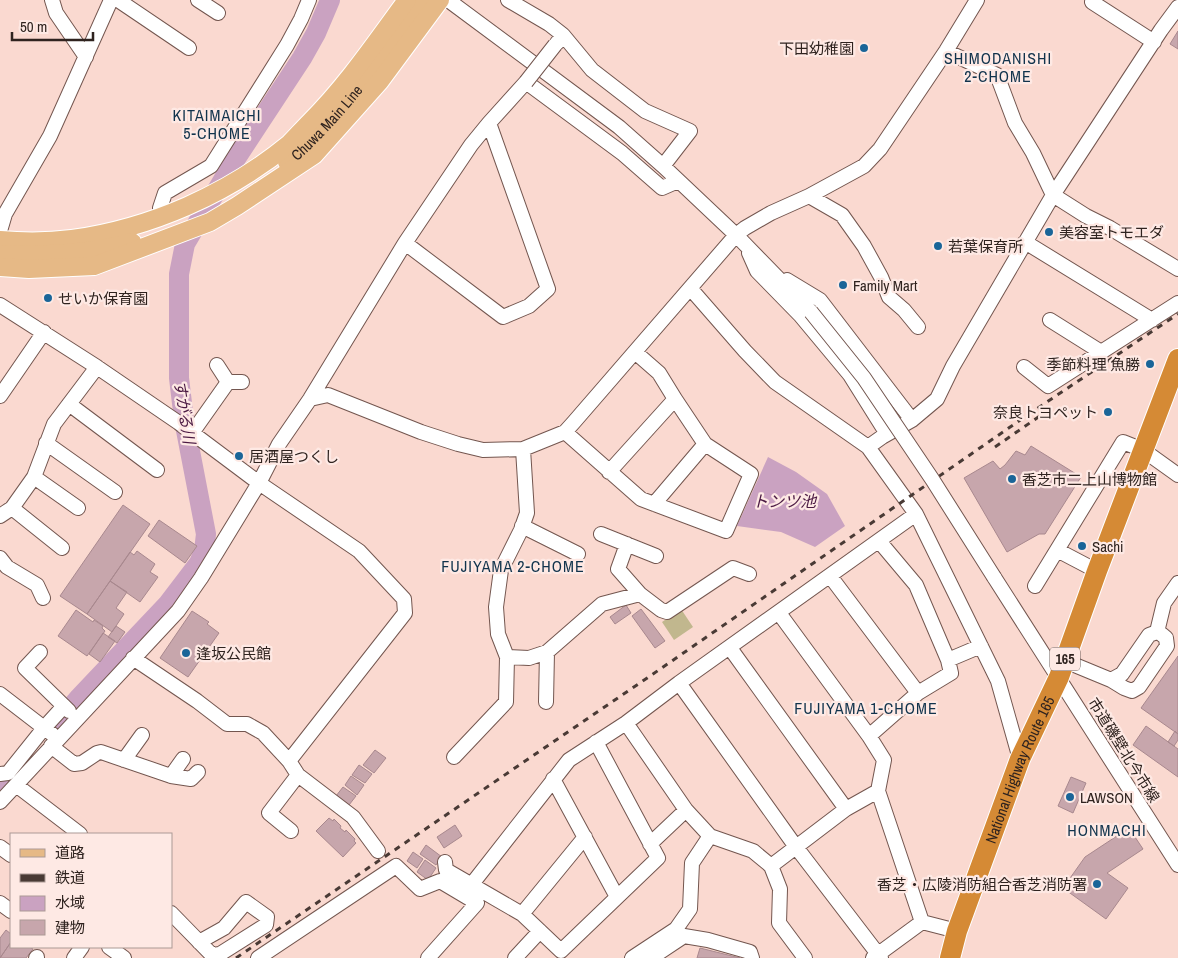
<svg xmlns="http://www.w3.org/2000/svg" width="1178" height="958" font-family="'Archivo Narrow','Noto Sans JP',sans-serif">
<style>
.green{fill:#c1b78e}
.water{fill:#caa2c1}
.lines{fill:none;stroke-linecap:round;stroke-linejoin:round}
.river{stroke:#caa2c1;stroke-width:20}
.building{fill:#c7a6ac;stroke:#a8888e}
.minor-casing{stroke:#73564f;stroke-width:16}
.major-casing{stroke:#fff;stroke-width:20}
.highway-casing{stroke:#fff;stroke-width:22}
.minor{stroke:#fff;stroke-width:14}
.major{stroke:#e6b986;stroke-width:18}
.highway{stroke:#d58a35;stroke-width:20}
.rail{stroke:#493a35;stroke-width:3;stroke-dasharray:6 6;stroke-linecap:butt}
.minor-bridge-casing{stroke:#73564f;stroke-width:16;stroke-linecap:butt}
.minor-bridge{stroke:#fff;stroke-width:14}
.poi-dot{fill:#1a6598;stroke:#fee9e4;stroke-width:2}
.labels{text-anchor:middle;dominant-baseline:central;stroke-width:4.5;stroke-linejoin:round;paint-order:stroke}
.shield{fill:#fee9e4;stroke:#6d5e5a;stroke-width:1}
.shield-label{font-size:14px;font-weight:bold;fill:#2f231f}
.poi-label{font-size:15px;fill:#2f231f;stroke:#fee9e4;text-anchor:start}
.street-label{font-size:15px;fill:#2f231f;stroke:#fee9e4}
.neighbourhood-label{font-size:16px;letter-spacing:1px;fill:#11334c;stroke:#fee9e4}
.water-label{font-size:16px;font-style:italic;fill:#4b1a43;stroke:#fee9e4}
</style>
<rect width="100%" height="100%" fill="#fad9d0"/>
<path class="green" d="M681 609 693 627 674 640 662 622Z"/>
<path class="water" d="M768 457 796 472 827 494 845 526 815 547 781 532 737 526Z"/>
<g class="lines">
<path class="river" d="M55 726 78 699 167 605 199 563 204 551 206 534 184 420 179 378V274L185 244 233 163 302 58 316 33 330 0
M0 787 24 761"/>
</g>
<path class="building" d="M1178 31V49L1170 44Z
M1031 446 1081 477 1045 534H1039L1007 552 964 478 993 461 1000 469 1005 465 1016 451 1025 455Z
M123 505 150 524 87 614 60 596Z
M159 520 197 546 185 563 148 536Z
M137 551 155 564 150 572 158 577 140 602 110 581 130 552 134 555Z
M110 581 127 592 116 608 124 614 112 632 87 614Z
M626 605 631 613 615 624 610 617Z
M641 609 665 641 655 648 632 616Z
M76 610 93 622 94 620 103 626 102 628 105 631 87 656 58 636Z
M192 611 209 622 207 624 219 633 188 677 160 658Z
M116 626 125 632 117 643 108 637Z
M103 633 115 641 100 662 89 654Z
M1178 656V734L1141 708Z
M1146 726 1178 749V777L1133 745Z
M1175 731 1178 734V740L1174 746 1168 742Z
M375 750 386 758 374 773 363 765Z
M359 765 372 774 365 783 352 775Z
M351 776 364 785 357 795 345 785Z
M1071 777 1086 783 1073 813 1058 806Z
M343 787 356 796 349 805 336 796Z
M329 818 333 821 334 819 341 826 340 828 345 832 346 830 355 839 354 841 356 843 343 857 316 831Z
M455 825 462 836 444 848 437 837Z
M1129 828 1143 849 1107 873 1128 888 1106 919 1063 888 1085 857Z
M426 845 442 857 436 865 420 854Z
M413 852 423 859 417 868 407 861Z
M425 860 436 868 428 880 417 872Z
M6 930 11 934V942L0 958V938Z
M11 942V947H29L33 949 26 958H0Z
M700 948 740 958H697Z"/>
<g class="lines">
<g class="minor-casing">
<path id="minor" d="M52 0 56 13 86 57
M118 0 189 48
M198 0 218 13
M448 0 619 127 663 166 736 235 811 312
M508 0 549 24 563 35 557 43
M1093 0 1092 2 1154 42
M563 35 592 70 645 111 690 131 663 166
M946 51 997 75 1015 123 1033 153 1053 195 1086 216 1110 228 1178 269
M809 196 842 215 864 246 881 277 889 297 904 310 918 327
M160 208 165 193 211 166 287 45 301 19 309 0
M0 231 5 214 50 136 111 0
M1025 242 1152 320
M405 243 503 317 529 306 548 289 489 123
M749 253 757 271 800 315 850 375 887 434
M787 280 820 300 912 420
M690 288 745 351 775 382 868 447 882 437 912 420 937 399 953 366 1053 195 1161 30 1178 7
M0 305 97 367 179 423 259 483 359 551 404 599 405 613 289 761
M1050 320 1101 352
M1024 367 1048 386 1178 303
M228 382H242
M0 396 44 332
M310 399 328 395 421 432 458 444 483 450 523 449 565 432 574 422 736 235 745 228 771 213 809 196 864 166 880 149 946 51 977 0
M69 404 157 470
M565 432 641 499 726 531 751 474 705 444 675 399 659 373 635 352
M192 433 228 382 217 365
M46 443 115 492
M868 447 916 514
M523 449 527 513 521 530 501 570 496 607 498 634 507 657 529 658 547 652 602 604 640 594 661 610 667 612 733 568 749 574
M609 472 675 399
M34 477 78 508
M654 504 705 444
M12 508 62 548
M0 516 12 508 34 477 54 424 97 367
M522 526 578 554
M601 534 656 556
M879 541 916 585 948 660 951 673 918 693
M627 544 618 569 640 594
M1057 550 1097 571
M0 558 7 567 37 585 43 598
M830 576 918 693 869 736
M994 577 1178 865
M1035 586 1123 442 1143 450 1178 475
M1157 632 1160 633 1166 638 1167 646 1139 687 1132 691 1124 688 1111 680 1122 674 1149 635Z
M1157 632 1164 603 1178 583
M730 648 846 809
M40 652 25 668 69 711
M133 658 197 701 227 724H247L263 733 289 761 298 775 353 817 378 851
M948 660 981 646
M1065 661 1111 680
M679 683 796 847 881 958
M0 694 52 734
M546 702 547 652
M626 723 686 810 710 836 753 851 771 866 780 889 779 923 805 958
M51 746 74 764 82 763 97 753 101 752 171 776 191 779 198 772
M454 757 506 702 507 657
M124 760 142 735
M0 774 8 773 44 728 64 706
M171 776 183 759
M553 779 617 897
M16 785 80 834
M878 791 922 922
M0 802 178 611 201 578 259 483 279 444 310 399 405 243 471 145 489 123 526 82 622 153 662 188 678 181
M291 831 269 813 298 775
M650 844 686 810
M0 847 11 855
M445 862 446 870 522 914 561 951 658 858 596 742
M771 866 846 809 878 791 884 760 869 736 779 613
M472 884 569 760 626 723 679 683 916 514 998 681 1020 759
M0 903 11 911
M171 913 212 955 220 954 266 925 267 917 246 902 224 928 199 942
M522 914 585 837
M109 947 124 958
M36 958 37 957
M74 958 82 947
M258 958 396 866 420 889 440 881 477 903 428 958
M515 958 540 931
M632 958 676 929 690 909 692 863 710 836
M651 958 684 936 708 940 750 952 752 958
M873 958 922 922 957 931"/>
</g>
<g class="major-casing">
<g id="major">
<path id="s1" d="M287 162C298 153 308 143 318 133 358 92 390 45 423 0"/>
<path d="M0 240C24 242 48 242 72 239 151 228 228 194 289 144 296 137 303 129 310 122 347 85 376 42 407 0"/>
<path d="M0 254C44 256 89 254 132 242"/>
<path d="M0 267 29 269 94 266 210 222 237 206 314 155 380 81 440 0"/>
</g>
</g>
<g class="highway-casing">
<g id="highway">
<path id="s2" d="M950 958 957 931 1020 759 1059 677 1097 571 1178 359"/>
</g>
</g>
<use href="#minor" class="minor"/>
<use href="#major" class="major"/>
<use href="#highway" class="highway"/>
<path class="rail" d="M995 447 1050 409
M236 958 653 674 1029 414 1178 314"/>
<g class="minor-bridge-casing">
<path id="minor-bridge" d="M526 82 555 45
M811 312 864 378 932 479 994 577"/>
</g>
<use href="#minor-bridge" class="minor-bridge"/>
</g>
<g class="poi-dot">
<circle cx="864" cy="48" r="5"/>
<circle cx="1049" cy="232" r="5"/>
<circle cx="938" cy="246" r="5"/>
<circle cx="843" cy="285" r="5"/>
<circle cx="48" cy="298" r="5"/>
<circle cx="1150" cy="364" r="5"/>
<circle cx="1108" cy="412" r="5"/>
<circle cx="239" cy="456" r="5"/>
<circle cx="1012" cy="479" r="5"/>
<circle cx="1082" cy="546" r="5"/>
<circle cx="186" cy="653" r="5"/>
<circle cx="1070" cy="797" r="5"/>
<circle cx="1097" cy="884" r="5"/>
</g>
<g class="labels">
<rect class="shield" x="1050" y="647.5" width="30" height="23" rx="4"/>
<g class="shield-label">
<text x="1065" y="659">165</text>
</g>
<g class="poi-label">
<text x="854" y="48" text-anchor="end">下田幼稚園</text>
<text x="1059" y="232">美容室トモエダ</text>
<text x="948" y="246">若葉保育所</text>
<text x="853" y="285">Family Mart</text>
<text x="58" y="298">せいか保育園</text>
<text x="1140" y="364" text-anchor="end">季節料理 魚勝</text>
<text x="1098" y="412" text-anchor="end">奈良トヨペット</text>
<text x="249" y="456">居酒屋つくし</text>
<text x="1022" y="479">香芝市二上山博物館</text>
<text x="1092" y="546">Sachi</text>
<text x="196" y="653">逢坂公民館</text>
<text x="1080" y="797">LAWSON</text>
<text x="1087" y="884" text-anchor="end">香芝・広陵消防組合香芝消防署</text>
</g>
<g class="street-label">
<text stroke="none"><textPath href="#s1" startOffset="56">Chuwa Main Line</textPath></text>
<text transform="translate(1124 750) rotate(58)">市道磯壁北今市線</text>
<text stroke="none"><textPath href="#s2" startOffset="201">National Highway Route 165</textPath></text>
</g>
<g class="neighbourhood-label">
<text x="998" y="58">SHIMODANISHI<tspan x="998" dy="18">2-CHOME</tspan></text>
<text x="217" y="115">KITAIMAICHI<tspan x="217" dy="18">5-CHOME</tspan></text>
<text x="513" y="566">FUJIYAMA 2-CHOME</text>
<text x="866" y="708">FUJIYAMA 1-CHOME</text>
<text x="1107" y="830">HONMACHI</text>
</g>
<g class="water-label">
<text transform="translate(185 412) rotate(81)">すがる川</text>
<text x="784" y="501">トンツ池</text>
</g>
</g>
<rect x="10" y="833" width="162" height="115" fill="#fee9e4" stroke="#ab9a95"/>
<rect x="20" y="849" width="25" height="8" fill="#e6b986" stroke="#ab9a95"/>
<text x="55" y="858" font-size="15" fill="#2f231f">道路</text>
<rect x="20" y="874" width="25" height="8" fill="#493a35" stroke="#ab9a95"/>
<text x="55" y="883" font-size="15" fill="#2f231f">鉄道</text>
<rect x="20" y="896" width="25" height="15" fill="#caa2c1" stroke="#ab9a95"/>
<text x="55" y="908" font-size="15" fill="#2f231f">水域</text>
<rect x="20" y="920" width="25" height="15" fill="#c7a6ac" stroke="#ab9a95"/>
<text x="55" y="933" font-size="15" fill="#2f231f">建物</text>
<path d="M12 32v8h81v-8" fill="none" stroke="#2f231f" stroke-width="2.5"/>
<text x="20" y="32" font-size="15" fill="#2f231f" stroke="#fee9e4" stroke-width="4" paint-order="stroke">50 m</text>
</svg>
